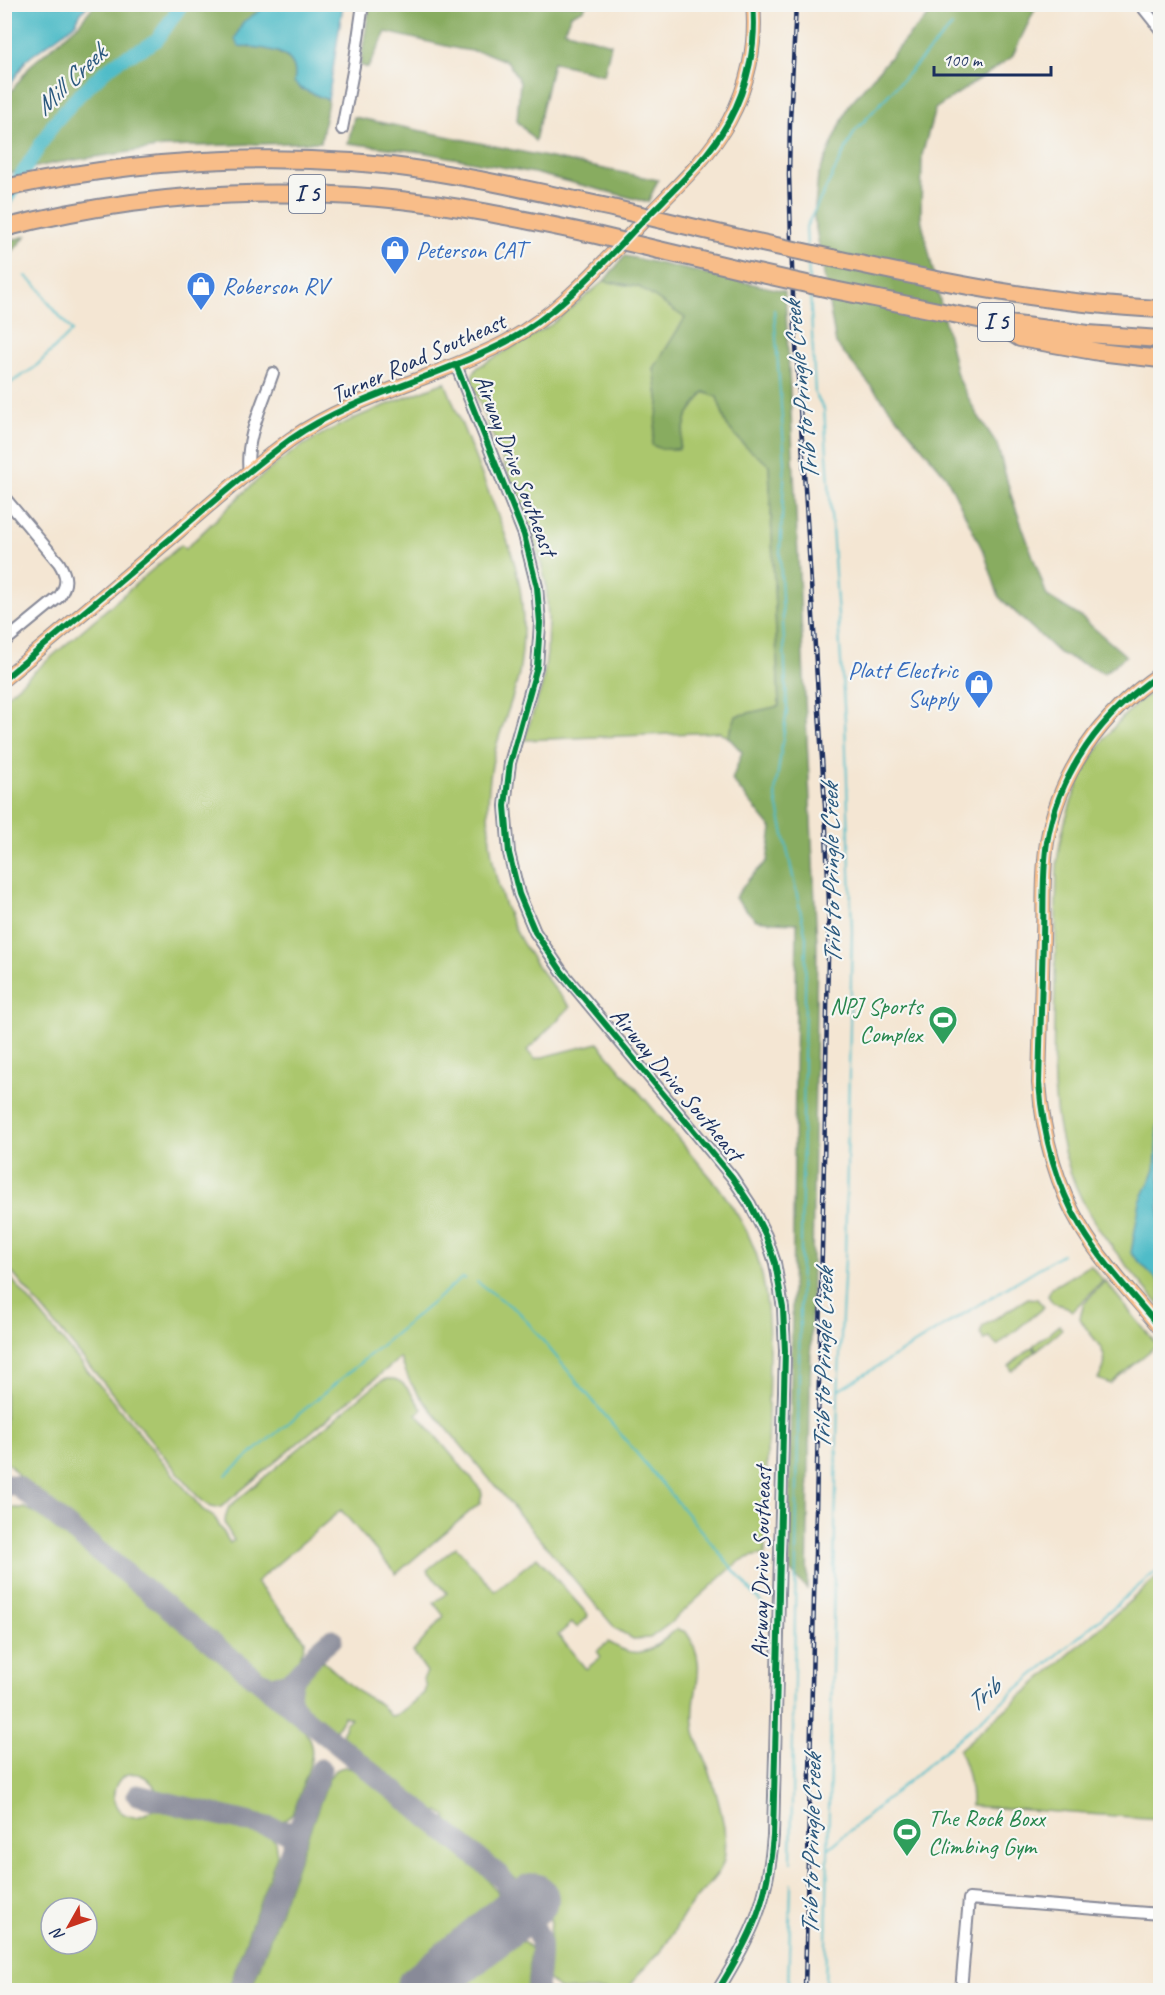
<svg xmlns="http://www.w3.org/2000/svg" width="1165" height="1995" font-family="Caveat,sans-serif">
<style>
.green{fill:#abc76d;stroke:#637b66;stroke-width:1.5;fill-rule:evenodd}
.forest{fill:#88ac60;stroke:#526e5f;stroke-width:1.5}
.water{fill:#4fbcc8;stroke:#357693;stroke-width:1.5}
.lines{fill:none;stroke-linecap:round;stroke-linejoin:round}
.stream{stroke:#4fbcc8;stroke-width:2}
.river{stroke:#4fbcc8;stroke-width:14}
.taxiway{stroke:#888a98;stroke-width:21}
.runway{stroke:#888a98;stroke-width:52}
.minor-casing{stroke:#888a98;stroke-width:14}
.major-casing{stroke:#888a98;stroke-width:16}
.highway-casing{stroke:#888a98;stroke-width:20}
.minor{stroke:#fff;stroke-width:10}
.major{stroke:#f8bd89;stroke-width:14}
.highway{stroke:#f8bd89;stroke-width:16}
.rail-casing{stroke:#1b2f5e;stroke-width:4.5}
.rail{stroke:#f6f6f2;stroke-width:2;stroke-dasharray:7;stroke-linecap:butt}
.highway-bridge-casing{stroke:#888a98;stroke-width:20;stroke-linecap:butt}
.highway-bridge{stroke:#f8bd89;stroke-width:16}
.cycleway-casing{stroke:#f6f6f2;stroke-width:10}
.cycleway{stroke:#00873e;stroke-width:6}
.labels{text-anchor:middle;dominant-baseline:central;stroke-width:4.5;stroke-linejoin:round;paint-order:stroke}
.shield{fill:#f6f6f2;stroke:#5d6b8a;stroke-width:1.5}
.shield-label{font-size:22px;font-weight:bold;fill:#1b2f5e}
.shop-label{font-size:24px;fill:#366cbe;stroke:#f6f6f2;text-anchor:start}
.street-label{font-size:24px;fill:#1b2f5e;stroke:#f6f6f2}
.leisure-label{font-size:24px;fill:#27864d;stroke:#f6f6f2;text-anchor:end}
.water-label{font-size:26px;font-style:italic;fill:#2b597e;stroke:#f6f6f2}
</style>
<rect width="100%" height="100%" fill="#f6f6f2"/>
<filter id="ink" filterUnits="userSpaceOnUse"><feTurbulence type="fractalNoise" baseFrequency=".0167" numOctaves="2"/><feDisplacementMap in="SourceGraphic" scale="12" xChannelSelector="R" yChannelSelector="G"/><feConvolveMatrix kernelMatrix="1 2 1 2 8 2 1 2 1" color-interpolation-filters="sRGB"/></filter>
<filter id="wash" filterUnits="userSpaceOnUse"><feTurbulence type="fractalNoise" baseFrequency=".008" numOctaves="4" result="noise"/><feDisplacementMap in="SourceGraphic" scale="24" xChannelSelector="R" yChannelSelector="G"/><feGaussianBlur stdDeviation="1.35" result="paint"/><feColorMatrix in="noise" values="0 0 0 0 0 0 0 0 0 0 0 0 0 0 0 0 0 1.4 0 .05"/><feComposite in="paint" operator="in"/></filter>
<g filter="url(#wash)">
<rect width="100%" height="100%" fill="#f4e6d3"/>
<path class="green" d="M604 281 639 287 686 318 654 368 659 404 679 449 687 416 704 392 717 397 727 426 746 447 769 464 779 706 736 716 728 737 720 732 524 740 542 686 547 653 548 619 546 583 540 559 530 529 472 383 473 374 478 367 551 325Z
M445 382C459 417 473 453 487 488 502 526 519 564 522 605 524 628 523 651 519 673 514 698 503 722 496 747 480 807 489 878 517 933 531 960 550 984 570 1007L527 1051 535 1059 598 1043 718 1186C735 1210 751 1234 759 1263 772 1310 769 1359 768 1408 767 1457 766 1506 765 1555 754 1555 745 1557 736 1564L669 1624 650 1638 633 1639 615 1628 422 1399 410 1382 400 1358 221 1507C210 1510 206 1504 198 1497L5 1264V697L181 545 185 549C219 518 250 483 287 456 334 422 391 404 445 382Z
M1160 686V1306C1126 1264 1087 1224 1070 1171 1049 1111 1053 1054 1055 992 1055 963 1056 934 1056 905 1057 889 1056 872 1058 855 1068 788 1103 723 1160 686Z
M1090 1265 1103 1280 1100 1284 1072 1311 1067 1307 1053 1303 1048 1296 1051 1288Z
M5 1271 202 1509 215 1518 230 1543 234 1540C225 1526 222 1523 229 1507L376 1384C400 1368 410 1392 422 1409L417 1414 481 1490 482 1495 480 1503 396 1574 341 1510 256 1582 305 1640C305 1651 293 1670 282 1675 277 1678 273 1677 268 1676L19 1476 9 1464 5 1463Z
M1105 1281 1157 1345 1110 1384 1098 1379C1117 1351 1090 1340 1080 1318L1084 1303Z
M1028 1298 1037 1299 1044 1307 997 1346 989 1337 984 1340 980 1334 983 1326Z
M1059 1325 1062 1329 1037 1350 1033 1346Z
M1032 1347 1036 1351 1012 1371 1009 1366Z
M12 1508H25L36 1513 300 1726C318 1743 312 1762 304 1782 301 1793 297 1803 293 1813 288 1820 281 1823 272 1821L163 1795C155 1790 152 1780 143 1776 114 1762 99 1813 134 1817 143 1818 150 1809 160 1808L264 1833 275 1841 277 1855 228 1990H5L4 1510ZM51 1908H87V1944H51Z
M456 1547 495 1591 537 1557 588 1615 587 1618 577 1627 572 1623 558 1635 586 1669 601 1657 597 1651 608 1642C613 1644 617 1647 621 1649 645 1660 659 1643 677 1629L686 1632C711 1667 690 1689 694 1725 695 1739 702 1751 707 1764 715 1787 722 1811 725 1835 729 1875 710 1879 690 1906 680 1919 673 1935 663 1948 651 1963 636 1973 628 1990H560L547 1978 551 1921 516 1879 447 1822 446 1816 439 1811 435 1813 342 1736 345 1723 351 1719 350 1718 344 1716 335 1731 303 1705C299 1698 298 1693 300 1686L322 1660 358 1692 380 1704 390 1716H396L424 1693 426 1686 423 1679 427 1672 413 1652 444 1616 434 1603 447 1593 427 1570Z
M1160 1575V1819L971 1806C971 1785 968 1769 959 1750Z
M344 1767 353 1769 486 1877 498 1893 497 1902 491 1910 392 1990H251L329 1778 335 1770Z
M514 1940 524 1942 531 1949 527 1990H449Z"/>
<path class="forest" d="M95 4 268 5 239 46 272 49 293 61 300 88 328 100 321 142 164 147 55 163 5 174 4 101 31 65 78 25Z
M370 5H586L584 9 571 15 564 30 611 44 604 75 553 62 535 141 517 121 520 82 508 62 486 53 459 49 386 32 368 68 360 65Z
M940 5H1037L1012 57 935 109 922 155 921 218 957 375 975 411 997 444 1011 495 1047 596 1081 617 1126 656 1104 673 1059 653 999 597 985 555 946 476 836 344 814 217 818 176 849 105 910 34Z
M354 117 658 180 648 202 534 173 421 152 348 143Z
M26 236 5 260V242Z
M625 256 785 291 817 943 807 1589 790 1571 789 1531 797 923 773 922 756 920 735 898 748 880 767 861 772 829 732 780 742 752 728 737 736 716 779 706 769 465 746 447 727 426 717 397 704 392 687 416 679 449H661L652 445 659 404 654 368 685 318 639 287 604 281Z"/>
<path class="water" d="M5 4 88 5 80 14 75 24 26 60 5 93Z
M268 5H343L328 100 300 88 294 82C302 49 262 48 239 46L235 39 243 22Z
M1160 1085V1283L1131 1253 1140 1202 1155 1170Z"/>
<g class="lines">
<path class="stream" d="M964 12 971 4
M807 246 806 227 855 131 952 26
M808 261 809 279
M810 290 815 394 824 409 845 721 852 931 845 1258 838 1394 825 1990
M774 310 785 461 780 554 787 710 775 793 806 937 791 1862
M4 390 12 382 34 368 72 331 47 301 40 289 26 276
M477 1282 519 1312 767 1610
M839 1390 1062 1254
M226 1475 462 1278 465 1279
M828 1849 1160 1568
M788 1990 791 1884"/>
<path class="river" d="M4 203 54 123 79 95 105 71 121 59 144 48 157 40 182 4"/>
<path class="taxiway" d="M4 1484 17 1486 35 1500 499 1875C513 1888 509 1905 505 1922 511 1922 518 1921 524 1922 550 1927 538 1973 537 1990
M294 1678 318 1651 332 1639
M260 1681C272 1687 283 1686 294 1678 288 1692 290 1701 298 1712
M137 1795 296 1834
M239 1990 321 1769"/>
<path class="runway" d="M421 1990 533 1899"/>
</g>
</g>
<g filter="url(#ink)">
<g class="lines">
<g class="minor-casing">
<path id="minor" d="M1140 4 1160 29
M342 129 354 66 363 4
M456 365 524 535 537 587 540 623 537 667 510 763 505 806 509 853 519 894 535 932 562 972 732 1177 750 1204 766 1236 775 1263 783 1308 785 1351 773 1836C768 1902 752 1935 718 1990
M249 472C244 441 263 403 273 373
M4 497 59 563C67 576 68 584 59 597L4 642
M961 1990 969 1899 1160 1914"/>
</g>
<g class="major-casing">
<path id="major" d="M1160 674C1102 713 1059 772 1047 842 1042 874 1044 906 1043 938 1042 986 1040 1035 1039 1083 1043 1134 1055 1183 1081 1227 1103 1264 1133 1295 1160 1328
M4 679C58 634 112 589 165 543 206 508 247 471 291 439 354 395 438 378 506 342 561 312 601 265 643 221 673 190 708 159 729 121 748 86 757 44 753 4"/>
</g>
<g class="highway-casing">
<path id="highway" d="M4 188C119 163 235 154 352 162 442 169 529 190 616 209
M683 225 748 240
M4 228C127 196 255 187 380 198 452 204 522 219 592 234
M659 250 748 271
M832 258C940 282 1050 304 1160 309
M834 290 993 322 1088 334 1160 339
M999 325 1020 338 1099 352 1160 359"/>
</g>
<use href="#minor" class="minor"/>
<use href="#major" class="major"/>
<use href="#highway" class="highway"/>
<g class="rail-casing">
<path id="rail" d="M796 4 790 121 789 175 793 297 825 806 829 903 825 1118 805 1990"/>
</g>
<use href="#rail" class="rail"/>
<g class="highway-bridge-casing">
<path id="highway-bridge" d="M616 209 683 225
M592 234 659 250
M748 240 832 258
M748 271 834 290"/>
</g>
<use href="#highway-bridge" class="highway-bridge"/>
<g class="cycleway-casing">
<path id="cycleway" d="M456 365 524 535 537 587 540 623 537 667 510 763 505 806 509 853 519 894 535 932 562 972 732 1177 750 1204 766 1236 775 1263 783 1308 785 1351 773 1836C768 1902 752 1935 718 1990
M1160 674C1102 713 1059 772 1047 842 1042 874 1044 906 1043 938 1042 986 1040 1035 1039 1083 1043 1134 1055 1183 1081 1227 1103 1264 1133 1295 1160 1328
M4 679C58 634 112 589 165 543 206 508 247 471 291 439 354 395 438 378 506 342 561 312 601 265 643 221 673 190 708 159 729 121 748 86 757 44 753 4"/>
</g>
<use href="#cycleway" class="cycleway"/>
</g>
</g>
<defs>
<g id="shop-pin" transform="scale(1.5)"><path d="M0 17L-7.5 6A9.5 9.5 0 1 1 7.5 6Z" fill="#3f7fe0" stroke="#f6f6f2"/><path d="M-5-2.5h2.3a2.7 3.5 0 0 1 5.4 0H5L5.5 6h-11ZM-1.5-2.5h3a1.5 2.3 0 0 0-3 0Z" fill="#fff"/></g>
<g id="stadium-pin" transform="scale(1.5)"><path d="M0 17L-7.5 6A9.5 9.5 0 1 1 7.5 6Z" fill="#2e9e5b" stroke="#f6f6f2"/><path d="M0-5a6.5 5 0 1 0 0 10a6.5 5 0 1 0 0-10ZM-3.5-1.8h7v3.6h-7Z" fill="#fff"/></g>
</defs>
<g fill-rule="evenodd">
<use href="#shop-pin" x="395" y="250"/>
<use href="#shop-pin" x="201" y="286"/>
<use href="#shop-pin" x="979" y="684"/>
<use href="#stadium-pin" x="943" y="1020"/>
<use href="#stadium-pin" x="907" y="1832"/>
</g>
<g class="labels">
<g class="shield">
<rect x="289" y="175" width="36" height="38" rx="4.5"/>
<rect x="978" y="303" width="36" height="38" rx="4.5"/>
</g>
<g class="shield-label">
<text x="307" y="194">I 5</text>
<text x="996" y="322">I 5</text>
</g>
<g class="shop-label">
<text x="416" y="250">Peterson CAT</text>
<text x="222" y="286">Roberson RV</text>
<text x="958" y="670" text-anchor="end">Platt Electric<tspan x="958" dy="28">Supply</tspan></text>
</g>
<g class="street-label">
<text transform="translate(418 358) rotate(-24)">Turner Road Southeast</text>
<text transform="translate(516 465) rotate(69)">Airway Drive Southeast</text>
<text transform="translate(677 1084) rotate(50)">Airway Drive Southeast</text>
<text transform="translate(761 1562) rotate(-89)">Airway Drive Southeast</text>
</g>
<g class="leisure-label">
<text x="922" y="1006">NPJ Sports<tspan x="922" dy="28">Complex</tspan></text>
<text x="928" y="1818" text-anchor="start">The Rock Boxx<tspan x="928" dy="28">Climbing Gym</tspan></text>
</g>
<g class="water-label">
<text transform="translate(70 80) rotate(-44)">Mill Creek</text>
<text transform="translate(801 391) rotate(-96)">Trib to Pringle Creek</text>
<text transform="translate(831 874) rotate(-91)">Trib to Pringle Creek</text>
<text transform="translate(823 1359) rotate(-89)">Trib to Pringle Creek</text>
<text transform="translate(983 1695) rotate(-40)">Trib</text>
<text transform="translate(811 1845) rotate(-89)">Trib to Pringle Creek</text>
</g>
</g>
<rect width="1165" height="1995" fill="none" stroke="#f6f6f2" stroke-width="24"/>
<g transform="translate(69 1926) rotate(230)"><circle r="28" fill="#f6f6f2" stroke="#9ea6b7" stroke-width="1.5"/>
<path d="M0-4.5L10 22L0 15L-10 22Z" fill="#c8321e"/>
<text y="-9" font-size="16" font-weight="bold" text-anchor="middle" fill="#1b2f5e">N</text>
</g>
<path d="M934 66v9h117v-9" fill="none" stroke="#1b2f5e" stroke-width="3"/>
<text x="943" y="66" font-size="18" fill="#1b2f5e" stroke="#f6f6f2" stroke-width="4.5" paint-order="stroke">100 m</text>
</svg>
